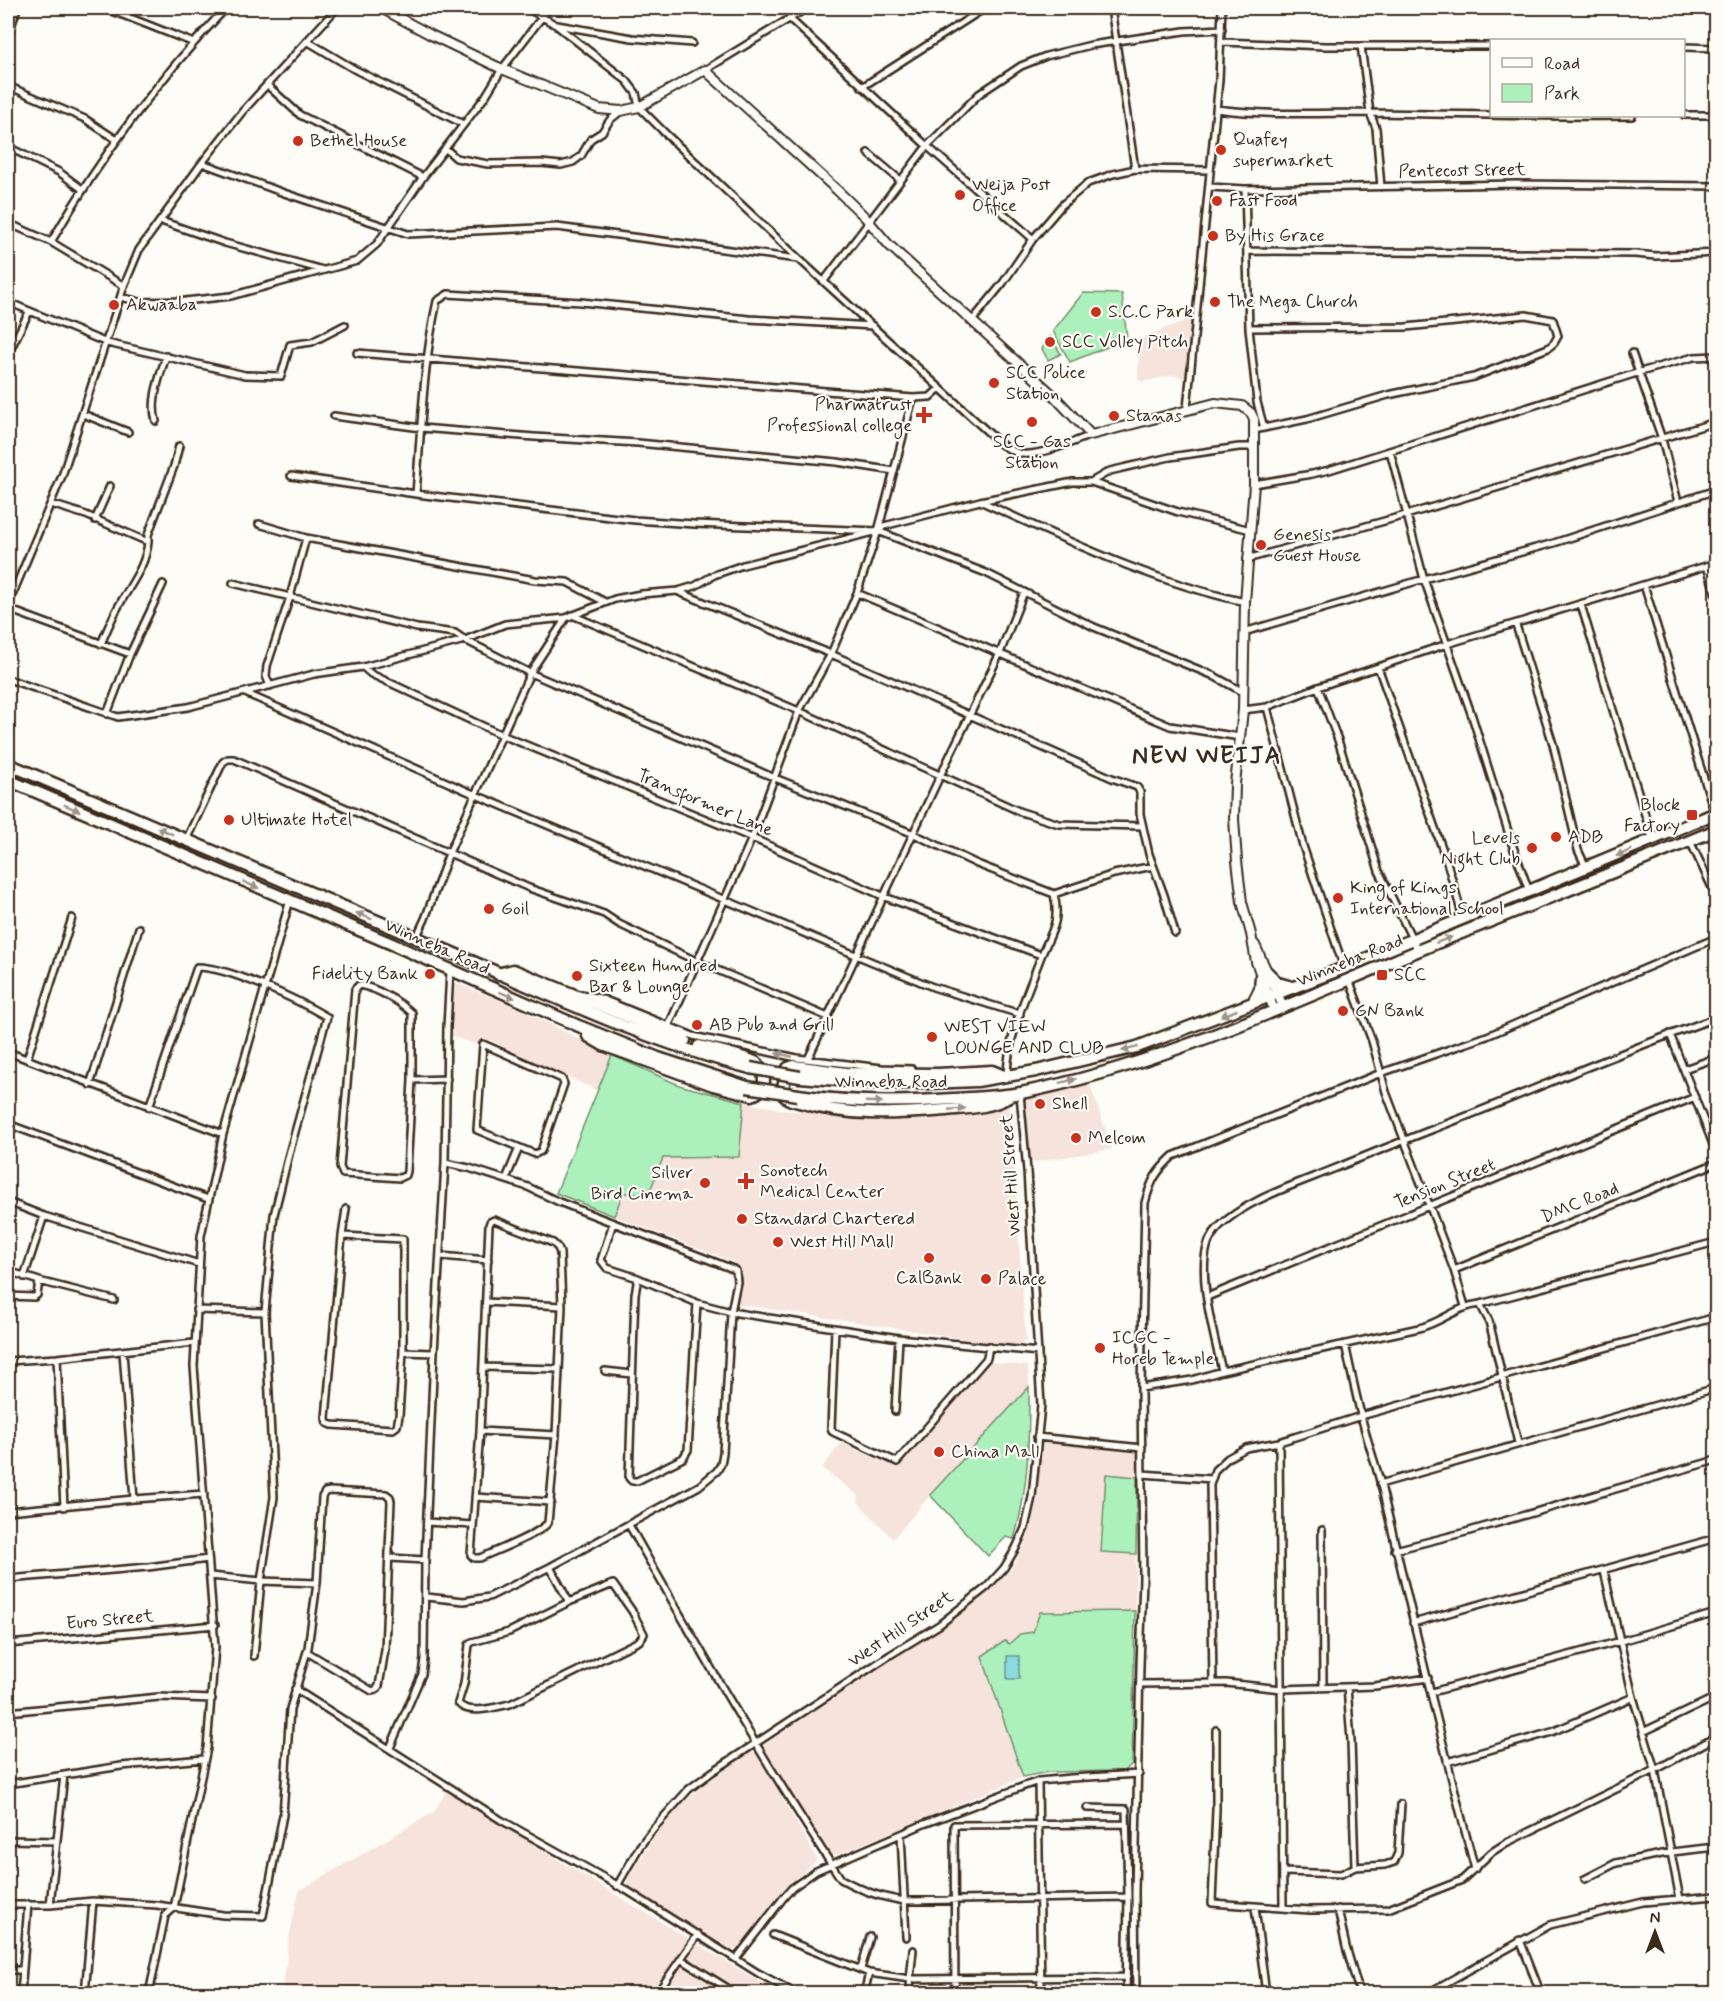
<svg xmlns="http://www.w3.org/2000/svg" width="1724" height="2001" font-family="Mynerve,sans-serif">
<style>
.built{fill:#f5e3dc}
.green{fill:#acf1bc;stroke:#748e6d;stroke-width:1.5}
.water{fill:#8bdce1;stroke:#6b9593;stroke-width:1.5}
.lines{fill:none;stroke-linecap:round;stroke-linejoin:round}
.stream{stroke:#6b9593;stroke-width:1.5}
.street-casing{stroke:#3b2a1e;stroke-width:10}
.secondary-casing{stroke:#3b2a1e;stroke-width:12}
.highway-casing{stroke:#3b2a1e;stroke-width:15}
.street{stroke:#fdfcf7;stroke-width:5}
.secondary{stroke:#fdfcf7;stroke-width:8}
.highway{stroke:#fdfcf7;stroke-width:10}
.highway-bridge-casing{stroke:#3b2a1e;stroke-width:15;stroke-linecap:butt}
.highway-bridge{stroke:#fdfcf7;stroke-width:10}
.oneway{fill:#9c938a}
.poi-dot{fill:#c8321e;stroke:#fdfcf7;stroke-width:2}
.labels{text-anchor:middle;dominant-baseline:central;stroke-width:4.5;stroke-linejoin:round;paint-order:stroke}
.poi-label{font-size:18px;fill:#3b2a1e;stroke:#fdfcf7;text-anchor:start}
.street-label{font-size:18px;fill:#3b2a1e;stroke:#fdfcf7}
.district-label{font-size:24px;font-weight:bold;letter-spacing:1.5px;fill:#3b2a1e;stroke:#fdfcf7}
</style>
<rect width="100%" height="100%" fill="#fdfcf7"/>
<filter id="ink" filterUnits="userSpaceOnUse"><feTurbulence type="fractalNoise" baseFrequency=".0167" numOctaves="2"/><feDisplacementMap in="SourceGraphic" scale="12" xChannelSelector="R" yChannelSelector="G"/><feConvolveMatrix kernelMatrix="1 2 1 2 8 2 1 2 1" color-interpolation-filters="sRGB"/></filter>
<g filter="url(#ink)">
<path class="built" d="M1193 318 1187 379 1173 375 1142 382 1138 379 1139 347 1145 336Z
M455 983 509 1004 612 1055 598 1091 490 1040H480L477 1045 452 1036Z
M1089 1082 1112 1149 1029 1163 1024 1104 1029 1097Z
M744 1102 789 1111 857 1116 939 1113 1009 1107 1026 1341 1014 1346 736 1304 734 1262 614 1216 623 1193H649L663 1158 739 1157Z
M988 1362 1028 1366 1029 1387 930 1495 893 1539 858 1502 859 1496 822 1468 841 1443 895 1467Z
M1043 1441 1136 1451 1138 1453 1137 1477 1106 1474 1101 1552 1136 1554 1135 1611 1040 1612 1033 1632 1020 1634 1008 1644 982 1656 1023 1777 836 1855 828 1856 764 1749V1745L927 1637 988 1592 1010 1571 1024 1546 1032 1522 1038 1496 1040 1443Z
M751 1752 757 1754 817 1859 814 1863 785 1887 737 1949 733 1950H729L628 1888 627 1880 657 1833 681 1805 704 1785Z
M447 1791 509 1830 778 1993 283 1994 288 1943 299 1891 434 1812Z"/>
<path class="green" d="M1083 293 1122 294 1127 339 1070 362 1053 331Z
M1050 336 1061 354 1048 360 1042 349Z
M612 1055 679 1085 744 1102 739 1157 663 1158 649 1193H623L614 1216 556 1193Z
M1029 1387C1029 1440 1029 1487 1014 1539L1006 1537 988 1556 930 1495Z
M1106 1474 1137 1477 1136 1554 1101 1552Z
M1135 1611 1132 1764 1124 1771 1048 1772 1023 1777 982 1656 1005 1641 1009 1644 1020 1634 1033 1632 1040 1612Z"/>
<path class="water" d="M1007 1656H1019V1679H1007Z"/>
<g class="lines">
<path class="stream" d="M1707 306 1716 303"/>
<g class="street-casing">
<path id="street" d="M105 8 194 43
M205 8 220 14
M527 8 556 25 627 81 636 93 639 107 668 136 799 259 1002 445C1009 449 1015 453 1023 454 1038 456 1077 441 1091 435
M1111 8 1135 169
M789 18 927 146 1033 239
M557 25 632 38 692 43
M8 37 17 8
M307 41 354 69 463 124
M1222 42 1325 46H1492
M1361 46 1370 113 1376 128 1381 187
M1684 47 1716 48
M705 70 807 8
M267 85 300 115 423 177
M8 86 85 119 117 140
M862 87 985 8
M1216 109C1268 116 1319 113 1371 113 1458 114 1545 117 1632 116
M1684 115H1716
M8 147 59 172 82 189
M446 149 456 158 488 164 541 163 561 165 573 162 581 156 591 139 602 132 610 120 621 111
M868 153 900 180
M202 163 284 193 408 234 557 227 798 259
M1209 187 1245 189 1517 184 1716 186
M1245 189 1249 328 1257 402 1264 428
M161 221 225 243 323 270
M8 223 51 242 124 286
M51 242C100 158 159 78 226 8
M1247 251 1635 254 1656 256 1716 253
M824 281 927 146 979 94 1021 66 1046 56 1091 45 1184 31 1222 29
M121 297 140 302 185 301 231 296 357 261 377 244 423 177 485 97 502 69 549 8
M8 302 107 343 245 375 281 376 290 345 312 342 345 325
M972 321 1003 283 1033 239 1062 205 1088 183 1113 174 1135 169 1210 170
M1249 328 1406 327 1526 315 1553 320 1558 336 1554 343 1548 348 1474 377 1388 395 1307 419 1254 430
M357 353 913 398 930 397 940 388
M1632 353 1662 439 1678 502
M8 354 29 312
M1187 409 1219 80 1222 8
M83 414 128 432
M334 416 421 428 534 437 638 443 837 462 894 471 913 398
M156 421C150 400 160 376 166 356
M1390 451 1424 579 1472 716 1511 841 1529 891
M291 476 416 494 635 520 694 524 878 531 986 573 1094 627 1212 675 1243 692
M1091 482 1178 512 1251 530
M1254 484 1312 474 1329 470 1640 372 1694 357 1716 356
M416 494C421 430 423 364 437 301L448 294 581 302 749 319 873 326
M982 502C1069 541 1150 581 1245 602
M51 504 86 515 148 542V535L174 466 179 446
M95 520 110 486
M259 524 306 538 535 580 567 582 605 602
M1247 559 1406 515 1716 422
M1707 566 1716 595
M233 583 417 628 455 633 465 640 530 673 775 778 914 834 977 864 1054 894 1114 874 1153 866
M1644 585 1715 814
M679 592 831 654 1112 778 1137 787 1140 792V814L1149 854 1164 895 1175 933
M857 593 1170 726 1240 737
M8 605 62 476 124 286 139 250 202 163 242 112 337 8
M1581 605 1653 841
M8 609 130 654 163 584
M572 615 799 711 1021 812 1059 824 1142 826
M1516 625 1553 744 1578 850 1586 867
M1244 632 1424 579 1554 543 1716 490
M101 644C107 630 113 615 121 602 132 582 146 565 148 542
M363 667 371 674 502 735 752 838 885 897 1041 955
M1378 667 1447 862 1463 918
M8 679 118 717 188 707 314 674 363 667 465 640 505 624 566 618 615 599 641 594 678 591 695 586 714 575 743 565 878 531 884 526 980 501 1073 482H1091L1110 471 1170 457 1239 447H1253
M270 686 266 676 267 666 290 597 306 538
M1318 687 1338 740 1379 871 1418 951
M245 693 476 795 858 956 933 987 1020 1014
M1267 707 1303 846 1344 968
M1243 710 1267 707 1318 687 1447 644 1716 563
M107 714 130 654
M186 840 223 762 228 759H234L529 888 604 914 619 924 696 961 828 1017
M1690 841 1716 896
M416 938 425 919 449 853 530 673 566 618
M1349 979 1372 1041 1386 1092 1454 1270 1465 1306
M359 985C377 988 399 1001 412 1013V1080L407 1171 406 1175 400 1178 343 1174 340 1167 355 989Z
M581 994 600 998 693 1036 797 1058 882 1068 912 1069
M668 1027 752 838 799 711 831 654 857 593 878 531 894 471
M1670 1034 1716 1152
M483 1044 562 1079 564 1084 541 1151 535 1154 477 1130Z
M8 1052 223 1134
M27 1059 72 918
M808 1059 940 776 1000 653 1024 592
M1684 1069 1716 1058
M1007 1075C1008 1035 1026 996 1040 959 1050 933 1061 924 1054 894
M412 1080 447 1079
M90 1085 139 928
M149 1107 197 967C229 967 298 1000 327 1017L290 1150 274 1215 265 1312 274 1497 261 1581 254 1656
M8 1124 208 1199
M506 1179 519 1148
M8 1202 44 1216 199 1264
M494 1220 553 1243 558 1248 560 1253 562 1306 556 1435 548 1523C536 1536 497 1550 480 1558H474L471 1555 480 1431 489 1225 490 1222Z
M613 1223 601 1260 607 1268 638 1278 697 1303 731 1312 899 1338 1038 1352
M342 1236 403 1239V1352L399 1416 397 1426 393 1429 332 1425 327 1423 326 1418 342 1236 346 1209
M440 1256 488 1260
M1454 1270 1716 1163
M8 1271 39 1281 114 1300
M24 1277 44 1216
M638 1278 635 1294 629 1478 632 1481H637L683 1458 688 1450 697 1303
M8 1296 34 1297 37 1295 39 1281
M1207 1297 1695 1097
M486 1302 562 1306
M1480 1304 1489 1321 1518 1443
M196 1310 265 1312
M835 1329 831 1428 833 1432 897 1462 987 1358 989 1346
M1345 1344C1350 1367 1355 1391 1361 1415 1366 1438 1375 1461 1381 1485 1412 1613 1441 1742 1475 1869
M123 1352 134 1499
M403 1352 434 1353
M57 1358 64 1507
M8 1361 57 1358 194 1343
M484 1367 558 1369
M605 1371 632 1374
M1222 1371C1215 1338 1192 1262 1213 1234 1235 1203 1300 1183 1336 1168 1379 1150 1423 1133 1467 1116 1550 1083 1632 1047 1716 1018
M1141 1388 1192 1380 1222 1371 1419 1328C1443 1322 1455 1307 1480 1304L1716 1242
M895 1411 899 1338
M480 1431 556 1435
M1037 1437 1142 1448
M1279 1442 1283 1907
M1142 1474 1212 1479
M1380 1484 1716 1388
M475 1497 551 1502
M8 1511 134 1499 204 1494
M427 1522 473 1525
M629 1525C697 1645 765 1764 841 1879 863 1891 879 1897 905 1901L1128 1897
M1322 1530 1323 1686
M1395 1550 1466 1532 1716 1460
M390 1558 425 1560
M550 1567 569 1602
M1604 1571 1633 1697 1655 1770 1680 1899
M210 1576 261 1581 317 1583
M8 1579 148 1567 208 1559
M613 1584 632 1611 644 1634 639 1641 510 1704C496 1707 468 1716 458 1703L464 1684 469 1645 472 1642 509 1632 569 1602Z
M426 1597 464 1601 489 1597 550 1567 699 1486 717 1471 721 1464 723 1453 731 1312 737 1282 736 1271 733 1269 559 1202 528 1187 469 1168 445 1163
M1413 1623 1716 1538
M8 1644 215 1625
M1213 1683 1210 1485 1215 1470 1228 1458 1246 1448 1279 1442 1361 1416 1716 1317
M1140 1684 1226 1683 1282 1689 1375 1686 1428 1678
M1347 1687 1351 1741 1355 1867
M295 1689 501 1820 626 1890 758 1973 797 1994
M1432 1692 1621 1641 1716 1613
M8 1712 159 1697 212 1699
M1216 1730V1810L1212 1903 1310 1910 1388 1909 1462 1880 1492 1852 1506 1843 1655 1770 1716 1737
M1643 1732 1716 1697
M390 1748 422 1674 424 1659 425 1560 434 1353 445 1163 447 1027 450 971
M1447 1762 1552 1732 1633 1697
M1038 1781 1041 1994
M8 1784 121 1766 204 1759
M1087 1808 1126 1809 1128 1897 1126 1994
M901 1834 906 1937
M8 1840 57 1841
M1284 1872 1341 1874 1355 1867 1385 1865 1394 1862 1398 1853 1401 1804
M1585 1879 1616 1863 1672 1852 1716 1847
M617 1886 640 1846 653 1829 689 1789 712 1772 890 1655 939 1625 987 1587 1004 1568 1016 1548 1025 1528 1032 1497 1041 1405 1027 1171 1020 1094
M8 1905H50L93 1901 157 1905 223 1915 263 1916 283 1815 290 1709 308 1648 317 1583 322 1497 325 1492 330 1491 386 1494 390 1497 391 1501 385 1650 379 1686 376 1690 372 1691 307 1652
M50 1905 64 1775
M1255 1907 1266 1994
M1338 1909 1346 1947 1360 1994
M773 1935 869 1973 910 1979 1127 1977
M1520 1940 1541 1994
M681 1959 729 1989 731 1994
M736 1959 784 1897 792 1888 816 1871 924 1824 1027 1785 1039 1781 1071 1778 1139 1774
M861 1969 870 1937
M8 1970H23
M21 1994 28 1904
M85 1994 93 1901
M149 1994 165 1916 174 1908 207 1748 215 1647 194 1366 201 1236 223 1134 290 900
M667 1994 660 1989 698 1934
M864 1994 869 1973
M911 1994 910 1979 913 1950
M955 1994 954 1825 1126 1824
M1136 1994 1135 1892 1140 1666 1143 1578 1141 1388 1145 1203C1151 1180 1156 1172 1173 1156L1381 1073 1487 1036 1716 938
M1426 1994 1550 1925 1643 1902 1716 1896"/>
</g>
<g class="secondary-casing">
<path id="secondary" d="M381 8 431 35 502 69 599 109 621 111 639 107 705 70 837 190 864 216 889 245 1052 394 1091 435 1215 403 1242 406 1251 413 1254 419V484L1245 602 1243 710 1235 784 1234 819 1237 861 1242 902 1251 934 1256 962 1274 1010
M1255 945 1283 1006"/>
</g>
<g class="highway-casing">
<path id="highway" d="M8 764C155 827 302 890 450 952 546 993 648 1042 750 1068
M8 780 392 944 581 1027 658 1058 747 1087
M1267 972 1278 983 1292 987
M498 974 513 970 685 1040
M1253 1003 1260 989 1261 976
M588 1036 603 1045 713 1085 752 1095C759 1093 763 1089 764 1081 764 1075 763 1069 758 1064 752 1058 711 1049 699 1046
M1004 1076 992 1071 938 1074 846 1073 794 1066 788 1068 784 1082 783 1094C787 1100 795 1101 803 1103 849 1117 898 1114 946 1110 967 1108 990 1108 1009 1097
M800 1077 876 1083H928L977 1081 1036 1071 1137 1047 1344 968 1716 813
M798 1095C850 1103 900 1103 953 1099 975 1098 999 1097 1021 1093 1153 1067 1281 1008 1405 956 1509 913 1613 873 1716 830"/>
</g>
<use href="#street" class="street"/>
<use href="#secondary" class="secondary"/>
<use href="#highway" class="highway"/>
<g class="highway-bridge-casing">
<path id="highway-bridge" d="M750 1068 800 1077
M747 1087 798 1095"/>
</g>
<use href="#highway-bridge" class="highway-bridge"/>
</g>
<defs><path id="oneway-solid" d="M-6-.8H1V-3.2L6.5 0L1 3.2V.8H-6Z" transform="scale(1.5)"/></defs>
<g class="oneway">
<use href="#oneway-solid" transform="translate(72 808) rotate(23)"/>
<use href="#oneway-solid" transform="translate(165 831) rotate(-156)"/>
<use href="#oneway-solid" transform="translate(1624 853) rotate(157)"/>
<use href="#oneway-solid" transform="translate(251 885) rotate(23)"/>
<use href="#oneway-solid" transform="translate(364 916) rotate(-157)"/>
<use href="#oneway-solid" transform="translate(1444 940) rotate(-21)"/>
<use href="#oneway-solid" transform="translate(507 995) rotate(23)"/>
<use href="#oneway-solid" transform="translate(1229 1013) rotate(159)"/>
<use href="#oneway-solid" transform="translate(1130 1049) rotate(166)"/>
<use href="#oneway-solid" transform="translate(784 1055) rotate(-168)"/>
<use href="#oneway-solid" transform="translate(1068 1081) rotate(-14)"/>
<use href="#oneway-solid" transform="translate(874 1102) rotate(2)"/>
<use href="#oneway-solid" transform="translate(957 1109) rotate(-5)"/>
</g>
</g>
<g class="poi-dot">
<circle cx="298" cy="141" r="6"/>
<circle cx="1221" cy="150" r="6"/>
<circle cx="960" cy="195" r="6"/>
<circle cx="1217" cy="201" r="6"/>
<circle cx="1213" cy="236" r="6"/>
<circle cx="1215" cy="302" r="6"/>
<circle cx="114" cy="305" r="6"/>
<circle cx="1096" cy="312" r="6"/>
<circle cx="1050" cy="342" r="6"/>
<circle cx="994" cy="383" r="6"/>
<path d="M921 406h6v6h6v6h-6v6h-6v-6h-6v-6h6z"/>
<circle cx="1114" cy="416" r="6"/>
<circle cx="1032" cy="422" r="6"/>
<circle cx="1261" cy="545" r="6"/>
<rect x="1686" y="809" width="12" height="12" rx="3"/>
<circle cx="229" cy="820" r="6"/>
<circle cx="1556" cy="837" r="6"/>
<circle cx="1532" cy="848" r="6"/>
<circle cx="1338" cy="898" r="6"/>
<circle cx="489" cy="909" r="6"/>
<circle cx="430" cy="974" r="6"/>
<rect x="1376" y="969" width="12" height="12" rx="3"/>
<circle cx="577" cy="976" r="6"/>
<circle cx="1343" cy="1011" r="6"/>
<circle cx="697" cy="1025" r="6"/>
<circle cx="932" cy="1037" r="6"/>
<circle cx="1040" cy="1104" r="6"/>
<circle cx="1076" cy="1138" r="6"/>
<path d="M743 1172h6v6h6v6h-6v6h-6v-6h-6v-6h6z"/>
<circle cx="705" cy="1183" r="6"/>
<circle cx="742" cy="1219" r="6"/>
<circle cx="778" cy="1242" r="6"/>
<circle cx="929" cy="1258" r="6"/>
<circle cx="986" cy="1279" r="6"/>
<circle cx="1100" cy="1348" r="6"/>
<circle cx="939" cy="1452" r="6"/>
</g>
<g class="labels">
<g class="poi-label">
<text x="1233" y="140">Quafey<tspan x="1233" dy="21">supermarket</tspan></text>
<text x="310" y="141">Bethel House</text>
<text x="972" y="185">Weija Post<tspan x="972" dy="21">Office</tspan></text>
<text x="1229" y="201">Fast Food</text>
<text x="1225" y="236">By His Grace</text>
<text x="1227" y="302">The Mega Church</text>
<text x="126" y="305">Akwaaba</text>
<text x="1108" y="312">S.C.C Park</text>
<text x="1062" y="342">SCC Volley Pitch</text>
<text x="1006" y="373">SCC Police<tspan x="1006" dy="21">Station</tspan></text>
<text x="912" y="405" text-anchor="end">Pharmatrust<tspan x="912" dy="21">Professional college</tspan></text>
<text x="1126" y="416">Stanas</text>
<text x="1032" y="442" text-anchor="middle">SCC - Gas<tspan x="1032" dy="21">Station</tspan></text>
<text x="1273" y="535">Genesis<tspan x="1273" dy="21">Guest House</tspan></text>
<text x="1680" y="805" text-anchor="end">Block<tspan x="1680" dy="21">Factory</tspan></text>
<text x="241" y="820">Ultimate Hotel</text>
<text x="1568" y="837">ADB</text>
<text x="1520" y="838" text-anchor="end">Levels<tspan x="1520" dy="21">Night Club</tspan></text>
<text x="1350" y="888">King of Kings<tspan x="1350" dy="21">International School</tspan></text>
<text x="501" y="909">Goil</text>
<text x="589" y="966">Sixteen Hundred<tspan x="589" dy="21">Bar &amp; Lounge</tspan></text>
<text x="418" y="974" text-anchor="end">Fidelity Bank</text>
<text x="1394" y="975">SCC</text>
<text x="1355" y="1011">GN Bank</text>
<text x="709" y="1025">AB Pub and Grill</text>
<text x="944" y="1027">WEST VIEW<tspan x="944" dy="21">LOUNGE AND CLUB</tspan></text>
<text x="1052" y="1104">Shell</text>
<text x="1088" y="1138">Melcom</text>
<text x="760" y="1171">Sonotech<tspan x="760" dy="21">Medical Center</tspan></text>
<text x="693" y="1173" text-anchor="end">Silver<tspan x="693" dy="21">Bird Cinema</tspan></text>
<text x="754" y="1219">Standard Chartered</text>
<text x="790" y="1242">West Hill Mall</text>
<text x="929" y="1278" text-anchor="middle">CalBank</text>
<text x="998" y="1279">Palace</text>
<text x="1112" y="1338">ICGC -<tspan x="1112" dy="21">Horeb Temple</tspan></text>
<text x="951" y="1452">China Mall</text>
</g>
<g class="street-label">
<text transform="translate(1462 171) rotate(-1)">Pentecost Street</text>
<text transform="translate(705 803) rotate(23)">Transformer Lane</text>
<text transform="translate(437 947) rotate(24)">Winneba Road</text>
<text transform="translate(1350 961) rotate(-22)">Winneba Road</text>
<text x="891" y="1082">Winneba Road</text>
<text transform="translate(1011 1175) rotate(-94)">West Hill Street</text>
<text transform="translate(1445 1184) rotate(-22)">Tension Street</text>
<text transform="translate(1580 1203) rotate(-22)">DMC Road</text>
<text transform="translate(110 1620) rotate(-5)">Euro Street</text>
<text transform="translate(901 1629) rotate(-34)">West Hill Street</text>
</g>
<g class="district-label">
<text x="1207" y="756">NEW WEIJA</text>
</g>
</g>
<rect width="1724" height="2001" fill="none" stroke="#fdfcf7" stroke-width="30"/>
<rect x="15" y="15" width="1694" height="1971" fill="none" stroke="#3b2a1e" stroke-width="2" filter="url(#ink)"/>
<rect x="1490" y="39" width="195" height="78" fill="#fdfcf7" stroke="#afa8a0" stroke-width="1.5"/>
<rect x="1502" y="58" width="30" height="9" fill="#fdfcf7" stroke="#afa8a0" stroke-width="1.5"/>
<text x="1544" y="69" font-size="18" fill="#3b2a1e">Road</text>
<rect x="1502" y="84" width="30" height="18" fill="#acf1bc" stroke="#afa8a0" stroke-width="1.5"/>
<text x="1544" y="99" font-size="18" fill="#3b2a1e">Park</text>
<g transform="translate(1655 1932)" stroke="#fdfcf7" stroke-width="4.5" paint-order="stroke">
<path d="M0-4.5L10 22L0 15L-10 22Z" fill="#3b2a1e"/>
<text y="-9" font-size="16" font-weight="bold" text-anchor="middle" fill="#3b2a1e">N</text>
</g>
</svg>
